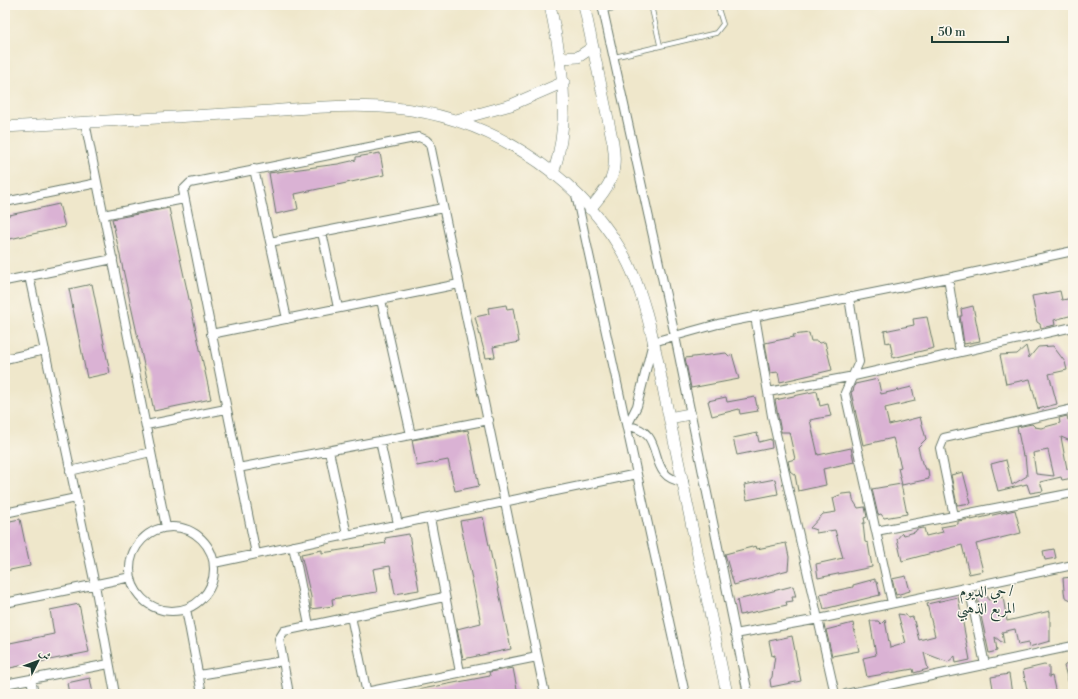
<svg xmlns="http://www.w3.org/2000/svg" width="1078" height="699" font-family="'Libre Bodoni',Amiri,serif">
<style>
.building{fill:#dab2d4;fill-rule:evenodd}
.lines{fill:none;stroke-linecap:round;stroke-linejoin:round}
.service-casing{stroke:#687869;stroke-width:5.5}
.minor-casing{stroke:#687869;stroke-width:10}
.secondary-casing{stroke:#687869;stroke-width:12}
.service{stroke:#fff;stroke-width:4}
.minor{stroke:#fff;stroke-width:8}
.secondary{stroke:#fff;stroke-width:11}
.labels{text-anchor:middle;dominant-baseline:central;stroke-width:3;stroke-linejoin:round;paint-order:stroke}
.neighbourhood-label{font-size:15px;fill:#1f3d34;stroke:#fbf7ec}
</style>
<rect width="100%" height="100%" fill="#fbf7ec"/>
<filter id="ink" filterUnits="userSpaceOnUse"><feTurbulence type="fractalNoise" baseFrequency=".025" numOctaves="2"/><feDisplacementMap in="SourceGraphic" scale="8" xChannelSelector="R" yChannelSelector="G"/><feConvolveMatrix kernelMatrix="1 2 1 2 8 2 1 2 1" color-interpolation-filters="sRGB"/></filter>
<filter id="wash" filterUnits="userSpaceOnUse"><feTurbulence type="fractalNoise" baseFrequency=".012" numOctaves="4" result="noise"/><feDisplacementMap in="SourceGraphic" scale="16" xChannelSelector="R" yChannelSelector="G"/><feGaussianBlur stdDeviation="0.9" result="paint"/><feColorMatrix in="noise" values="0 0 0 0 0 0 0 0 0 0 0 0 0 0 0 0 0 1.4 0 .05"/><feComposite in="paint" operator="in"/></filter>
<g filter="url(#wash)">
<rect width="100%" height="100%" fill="#efe7cb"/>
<g id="blocks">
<path class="building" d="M380 153 384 175 295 194 298 209 276 214 269 173 338 164 356 160V157Z
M59 204 65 227 5 240V216Z
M169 208 211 399 154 411 112 219Z
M92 284 110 373 87 378 69 289Z
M1060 291 1062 300 1073 298V315L1054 320 1055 325 1041 328 1040 324 1037 322 1032 296Z
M506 305 507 309 513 308 519 342 493 347 495 357 486 358 475 317 489 314 488 308Z
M973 306 980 341 964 344 960 316H962L961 309Z
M927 317 934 348 893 358 890 342 886 343 884 331 914 325 913 319Z
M809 333 811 341H817L819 343 825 342 832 370 780 382 778 372 770 373 765 343 794 337 793 335Z
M1026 346 1029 358 1038 347 1053 346 1065 362 1067 370 1049 374 1057 404 1038 409 1030 379 1006 384 1000 355 1017 354Z
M726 353 729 356 732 354 739 379 691 388 685 358Z
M878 379 881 394 912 387 915 401 885 408 889 425 920 417 926 439 918 447 922 463 925 469H928L929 479 902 485 898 468 901 467 893 438 863 445 851 392 853 391 855 384Z
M817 391 820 406 828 404 831 416 810 420 818 455 851 448 854 462 823 469 826 485 798 491 795 475 790 471 788 461 795 459 789 432H781L775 400Z
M726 397 727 402 755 397 758 411 740 414 739 409 712 416 708 401Z
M1067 416 1068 420 1073 422V442L1061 437 1067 469 1071 470 1073 478 1062 480 1061 477 1040 482 1043 491 1030 493 1027 484 998 491 991 464 1006 460 1012 485 1027 476 1025 455 1023 456 1017 427 1032 424 1035 427 1041 428 1060 423 1059 418ZM1048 450 1054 476 1036 474 1033 453Z
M468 430 479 486 455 491 448 460 417 466 412 440Z
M757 433 759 442 771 439 772 448 737 455 733 438Z
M963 472 971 503 957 505 951 475Z
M775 479 778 494 747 500 744 485Z
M901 484 907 514 884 518 881 514 878 515 872 489Z
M852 493 853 500 858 508 865 507 867 517 864 518 865 523H863L865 542 868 543 872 567 818 578 816 564 843 558 835 530 816 533V530L810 528 823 514 836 512 833 498 842 494Z
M1015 510 1021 533 976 544 983 571 969 574 962 545 902 561 897 539 902 533 904 535 915 532 917 529 924 528 926 536 943 532 941 527 958 524V521L971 519V520Z
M483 517 511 649 463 659 457 629 481 623 460 521Z
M20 519 30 566 5 571V522Z
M409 534 419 590 395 594 390 566 373 569 377 592 332 599 333 606 311 609V597L301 554 322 550V553L386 543 385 538Z
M786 543 789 557 788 570 734 585 725 554 756 546 757 549Z
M1054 549 1056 558 1045 560 1043 551Z
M906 576 910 591 896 595 892 579Z
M1072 577 1073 588V601L1065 597 1064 591 1063 578Z
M875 579V582H877L880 595 824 609 820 594 853 587V585Z
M793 586 796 597H792L793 601 786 602 787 605 740 615 737 600Z
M982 596 988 597V600L1003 597 1007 621 1050 611V641L1029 647 1028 643 1018 645 1015 629 1002 632 1004 644 995 637 997 651 989 653 977 597Z
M958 597 970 660 956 663 955 656 948 662 924 653 928 669 914 673 913 669 867 677 863 658 876 655 870 621H878L881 624 885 620 890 648 906 643 898 614 906 615 908 618 913 617 919 640 935 636 927 604Z
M79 604 89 652 5 669V644L54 634 50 610Z
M853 623 859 651 832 656 826 630Z
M792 636 801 681 771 687 770 680 772 677 775 655 772 656 769 641Z
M1073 659V687L1070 688 1064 666Z
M1044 665 1049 666V677L1052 676 1056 694H1028L1023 670Z
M513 668 518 694H418L417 690 490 676 489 672Z
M1009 674 1012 694H994L991 677Z
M90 678 93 694H69L67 683Z"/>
</g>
</g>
<g filter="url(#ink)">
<use href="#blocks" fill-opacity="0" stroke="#687869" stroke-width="1"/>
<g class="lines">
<g class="service-casing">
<path id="service" d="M651 5 660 45
M603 10 636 5
M614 57 716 33 723 24 717 5"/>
</g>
<g class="minor-casing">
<path id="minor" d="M602 5 675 336 748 694
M85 122 166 527
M254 169 287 319
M576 195 685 694
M5 202 97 183
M103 215 184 199
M322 232 338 308
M270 242 443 208
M29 276 95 585 115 694
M948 278 960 352
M5 281 113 259
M849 297 859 362 845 393 892 603
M381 300 411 435
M755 316 772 416 835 694
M211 334 459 284
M5 359 45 350
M768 392 854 376 1073 327
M146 425 226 409
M380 441 398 524
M329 451 347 535
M238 468 489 420
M70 471 151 452
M684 482C642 477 670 431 627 426L637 406 653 342 718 324 948 278 1073 251
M5 513 76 498
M954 516 940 448 944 438 1073 409
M430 518 460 672
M130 569a42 42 0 1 1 84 0a42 42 0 1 1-84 0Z
M876 531 1073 493
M293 546 309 625
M256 554 183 190 190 183 419 137 426 140 430 144 545 694
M214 563 637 474
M969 587 985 665
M5 603 131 577
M186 609 202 694
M351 616 367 694
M735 634 819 619 1073 565
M199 675 283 661
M31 679 34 694
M5 684 109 664
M366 692 537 657
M289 694 279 639 284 631 444 597
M846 694 1073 646"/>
</g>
<g class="secondary-casing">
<path id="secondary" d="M550 5C562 62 572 117 553 174
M584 5 613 143C618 176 610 185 590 209
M561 58 578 57 593 47
M456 120 511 105 564 82
M5 127C84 123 163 118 242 113 292 110 344 103 394 108 485 116 574 171 621 250 648 295 657 361 668 412 688 506 708 600 727 694
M669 418 690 414"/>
</g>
<use href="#service" class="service"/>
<use href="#minor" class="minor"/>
<use href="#secondary" class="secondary"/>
</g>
</g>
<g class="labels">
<g class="neighbourhood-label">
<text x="986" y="591">حي الديوم /<tspan x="986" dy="17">المربع الذهبي</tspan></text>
</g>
</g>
<rect width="1078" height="699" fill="none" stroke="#fbf7ec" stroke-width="20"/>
<g transform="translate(38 661) rotate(48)" stroke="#fbf7ec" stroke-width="3" paint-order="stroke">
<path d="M0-3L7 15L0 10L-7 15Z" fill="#1f3d34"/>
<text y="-6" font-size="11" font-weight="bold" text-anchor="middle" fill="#1f3d34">ش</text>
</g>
<path d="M932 36v6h76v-6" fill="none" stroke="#1f3d34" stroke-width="2"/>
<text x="938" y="36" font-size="12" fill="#1f3d34" stroke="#fbf7ec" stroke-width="3" paint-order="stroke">50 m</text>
</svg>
